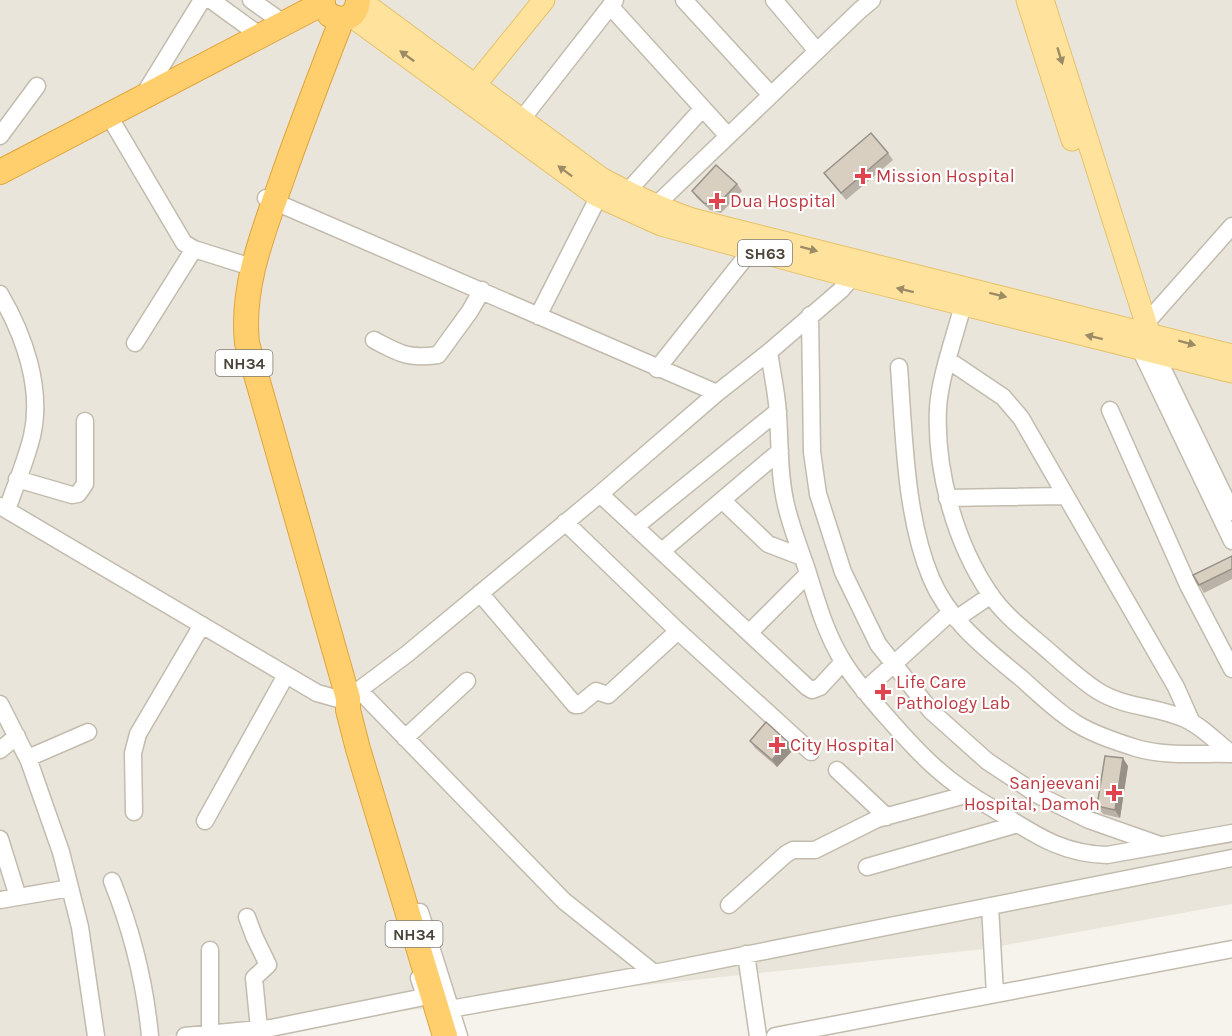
<svg xmlns="http://www.w3.org/2000/svg" width="1232" height="1036" font-family="Karla,sans-serif">
<style>
.residential{fill:#eae5da}
.lines{fill:none;stroke-linecap:round;stroke-linejoin:round}
.minor-casing{stroke:#c2bbae;stroke-width:19}
.major-casing{stroke:#e6c16a;stroke-width:23}
.highway-casing{stroke:#e0a43c;stroke-width:26}
.minor{stroke:#fff;stroke-width:16}
.major{stroke:#ffe39c;stroke-width:21}
.highway{stroke:#ffcf6e;stroke-width:24}
.wall{fill:#bab2a6}
.shaded-wall{fill:#979187}
.building{fill:#d8cfc1;stroke:#979187;stroke-width:1.5}
.oneway{fill:#9c8c66}
.health-dot{fill:#e0444e;stroke:#fff;stroke-width:2}
.labels{text-anchor:middle;dominant-baseline:central;stroke-width:4.5;stroke-linejoin:round;paint-order:stroke}
.shield{fill:#fff;stroke:#817c74;stroke-width:1.5}
.shield-label{font-size:16px;font-weight:bold;fill:#4b4439}
.health-label{font-size:18px;fill:#be3a42;stroke:#fff;text-anchor:start}
</style>
<rect width="100%" height="100%" fill="#f6f3ec"/>
<path class="residential" d="M0 0H1232V904L984 949 167 1036H0Z"/>
<g class="lines">
<g class="minor-casing">
<path id="minor" d="M211 0 262 37
M251 0 285 24
M684 0 771 95
M774 0 817 51
M610 6 728 136
M143 96 202 0
M109 116 184 243 194 249 245 265
M522 119 615 0
M0 136 37 86
M627 192 703 108
M266 198 717 393
M651 214 655 206 860 10 872 0
M966 293C958 328 940 374 938 408 935 470 955 543 990 594 1006 618 1031 635 1052 654 1067 667 1082 681 1098 691 1125 708 1157 706 1185 719 1202 726 1217 743 1232 754
M0 294C24 335 43 388 32 436 26 461 15 486 7 510
M810 315 812 452 818 494 843 572 878 644 931 711 987 761 1038 795 1089 820 1160 845
M538 316 603 188
M1146 323 1232 226
M374 340C401 354 407 359 438 355L470 311 482 290
M135 343 194 249
M1140 349 1232 541
M769 352C772 373 777 394 778 415 780 445 779 476 786 505 791 527 800 549 807 570 817 602 826 635 844 663 856 682 871 699 886 716 921 756 945 781 992 808 1032 832 1059 854 1107 855L1232 833
M1155 353 1232 512
M948 360 1003 397 1021 418 1176 687 1192 723
M899 367C904 434 905 516 931 578 949 621 986 649 1021 678 1039 694 1057 712 1077 724 1095 735 1117 742 1136 748 1166 757 1200 753 1231 754
M657 369 752 249 755 241
M1110 410 1188 585 1232 669
M17 479 72 495 78 494 85 484V421
M600 494 807 687 812 690 820 687 843 662
M947 498 1066 496
M722 500 768 544 802 557
M0 506 317 693 342 700 359 690 407 654 600 494 717 393 769 352 841 290 852 277 854 267
M565 522 678 631 811 752
M635 527 778 411
M662 551 780 451
M480 593 575 705H579L596 691 608 695 678 631
M956 619 991 595
M749 633 808 574
M359 690 564 901 654 973
M864 691 951 612
M0 704 29 761 61 852 80 927 96 1036
M405 738 467 681
M0 750 17 736
M28 758 88 732
M837 770 887 817
M134 812 133 753 138 734 202 625
M205 821 286 675
M0 839 18 897
M867 867 1018 824
M112 881C132 931 145 983 150 1036
M0 900 70 888
M729 905 786 854 793 850H815L877 819 969 794
M990 906 995 994
M420 912 459 1036
M247 917 254 936 268 965 254 978 259 1029
M210 950V1034
M746 954 758 1036
M450 1009 654 973 1232 858
M185 1036 271 1028 419 998 424 993 419 978
M775 1036 1232 949"/>
</g>
<g class="major-casing">
<path id="major" d="M360 0 601 178C631 194 660 208 692 219L1232 355
M1027 0 1072 140
M1043 0 1152 342
M351 16 597 196 661 225 852 277 1232 372
M467 95 544 0"/>
</g>
<g class="highway-casing">
<path id="highway" d="M330 15C343 24 357 16 358 0
M342 19C321 73 300 127 281 182 263 233 241 287 247 343L348 698V710L358 749 445 1036
M0 172 323 3"/>
</g>
<use href="#minor" class="minor"/>
<use href="#major" class="major"/>
<use href="#highway" class="highway"/>
</g>
<path class="wall" d="M888 153 893 160 846 200 824 173Z
M737 184 742 191 721 213 710 210 697 198 692 191Z
M1232 556V579L1204 593 1199 585Z
M750 741 793 750 777 767 755 748Z
M1128 766 1120 818 1103 814 1097 806Z"/>
<path class="shaded-wall" d="M788 742 793 750 777 767 772 760Z
M1123 758 1128 766 1120 818 1115 810Z"/>
<path class="building" d="M871 133 888 153 841 193 824 173Z
M716 165 737 184 716 206 704 203 692 191Z
M1232 556V569L1199 585 1193 575Z
M766 722 788 742 772 760 750 741Z
M1105 756 1123 758 1115 810 1097 806Z"/>
<defs><path id="oneway-solid" d="M-6-.8H1V-3.2L6.5 0L1 3.2V.8H-6Z" transform="scale(1.5)"/></defs>
<g class="oneway">
<use href="#oneway-solid" transform="translate(407 56) rotate(-144)"/>
<use href="#oneway-solid" transform="translate(1060 56) rotate(73)"/>
<use href="#oneway-solid" transform="translate(565 171) rotate(-143)"/>
<use href="#oneway-solid" transform="translate(809 249) rotate(15)"/>
<use href="#oneway-solid" transform="translate(905 290) rotate(-166)"/>
<use href="#oneway-solid" transform="translate(998 295) rotate(14)"/>
<use href="#oneway-solid" transform="translate(1094 337) rotate(-166)"/>
<use href="#oneway-solid" transform="translate(1187 343) rotate(15)"/>
</g>
<g class="health-dot">
<path d="M860 167h6v6h6v6h-6v6h-6v-6h-6v-6h6z"/>
<path d="M714 192h6v6h6v6h-6v6h-6v-6h-6v-6h6z"/>
<path d="M880 683h6v6h6v6h-6v6h-6v-6h-6v-6h6z"/>
<path d="M774 736h6v6h6v6h-6v6h-6v-6h-6v-6h6z"/>
<path d="M1111 784h6v6h6v6h-6v6h-6v-6h-6v-6h6z"/>
</g>
<g class="labels">
<g class="shield">
<rect x="738" y="240" width="54" height="26" rx="4.5"/>
<rect x="215.5" y="350" width="57" height="26" rx="4.5"/>
<rect x="385.5" y="921" width="57" height="26" rx="4.5"/>
</g>
<g class="shield-label">
<text x="765" y="253">SH63</text>
<text x="244" y="363">NH34</text>
<text x="414" y="934">NH34</text>
</g>
<g class="health-label">
<text x="876" y="176">Mission Hospital</text>
<text x="730" y="201">Dua Hospital</text>
<text x="896" y="682">Life Care<tspan x="896" dy="21">Pathology Lab</tspan></text>
<text x="790" y="745">City Hospital</text>
<text x="1100" y="783" text-anchor="end">Sanjeevani<tspan x="1100" dy="21">Hospital, Damoh</tspan></text>
</g>
</g>
</svg>
